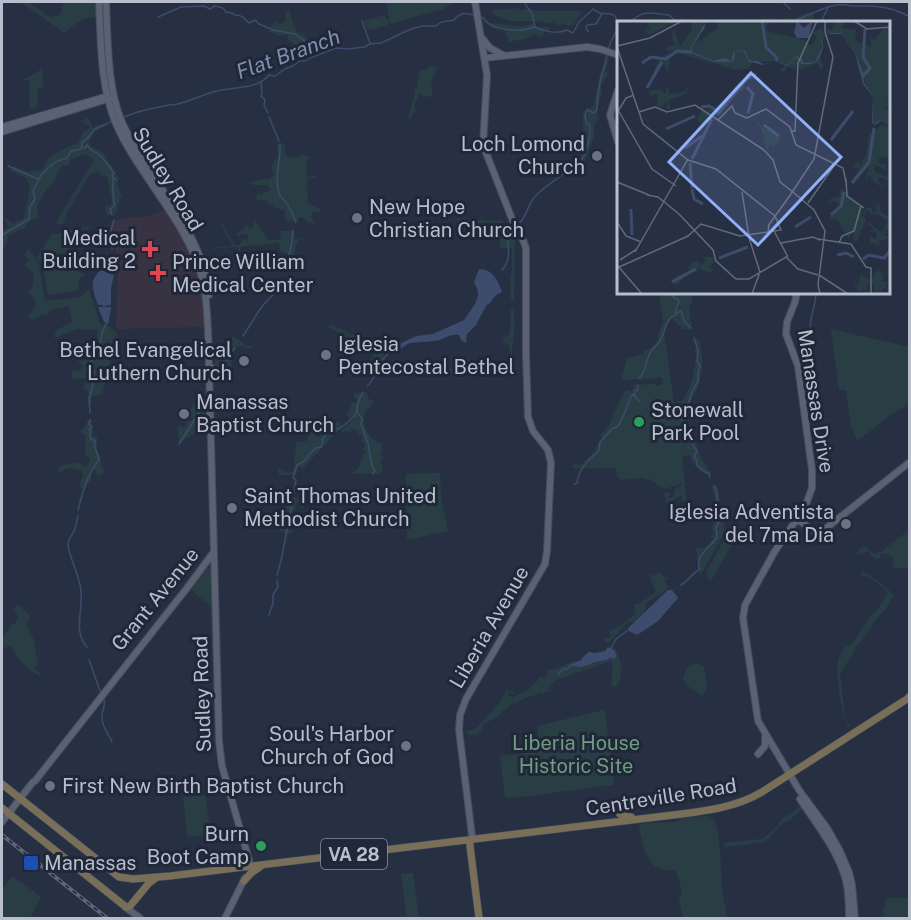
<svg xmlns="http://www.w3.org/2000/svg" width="911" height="920" font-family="'Public Sans',sans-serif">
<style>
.medical{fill:#373343}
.green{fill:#293e44}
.water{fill:#3d4b6c}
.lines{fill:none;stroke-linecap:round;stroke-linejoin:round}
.stream{stroke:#3d4b6c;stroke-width:1.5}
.major-casing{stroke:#454b5c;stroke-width:8}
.highway-casing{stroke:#464d5d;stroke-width:8}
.major{stroke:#596172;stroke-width:6}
.highway{stroke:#796f58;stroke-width:7}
.rail-casing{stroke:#5d6679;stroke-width:4}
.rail{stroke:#202738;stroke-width:1.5;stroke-dasharray:4.5;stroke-linecap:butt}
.worship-dot{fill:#6b7280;stroke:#202738;stroke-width:2}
.health-dot{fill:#e0444e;stroke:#202738;stroke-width:2}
.leisure-dot{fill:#2e9e5b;stroke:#202738;stroke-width:2}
.transit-dot{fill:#1a4fb4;stroke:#202738;stroke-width:2}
.labels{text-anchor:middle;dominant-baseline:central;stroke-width:6;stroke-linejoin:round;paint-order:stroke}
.shield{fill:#202738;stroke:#8a91a0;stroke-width:1.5}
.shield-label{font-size:18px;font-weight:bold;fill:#b8becc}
.poi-label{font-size:20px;fill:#b8becc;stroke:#202738;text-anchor:start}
.street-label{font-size:20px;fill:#b8becc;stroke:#202738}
.park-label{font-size:20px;fill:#6f9d7f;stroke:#202738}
.water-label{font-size:21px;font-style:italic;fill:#8090b3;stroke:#202738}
.inset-river{fill:none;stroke:#3d4b6c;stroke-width:3}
.inset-road{fill:none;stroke:#61697a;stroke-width:1.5}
.view{fill:#91aef9;fill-opacity:0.15;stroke:#91aef9;stroke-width:3}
.inset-edge{fill:none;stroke:#b8becc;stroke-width:3}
</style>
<rect width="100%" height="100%" fill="#273043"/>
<path class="medical" d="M163 211 166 213 190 252 199 276 204 297 206 325 204 327 118 329 116 327 118 269 116 254 110 222 132 217H144Z"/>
<path class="green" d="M20 2H28L50 17 60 15 64 2H97V17C84 16 74 24 65 33Z
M383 2H455L443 9 390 24V21L387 25 370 30 366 27 363 21 384 15 388 20 389 19 387 4 385 3 384 4Z
M290 8 289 10C291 15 291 19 293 24 294 28 297 29 298 33L304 35 307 40 313 45 280 54 278 52 280 51 284 52 286 51 284 49 291 46 293 43 288 40V37L287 34 277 36 276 34 269 32V29L277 20 279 25 286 21V12Z
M517 8 521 10 530 9 536 11H578L582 12 574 24 569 26 566 23 557 25 552 22 550 24 541 21H510L492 14 493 10Z
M812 11 814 17 812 22H679L681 18 688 20 737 21 769 18 777 20 789 17V19H793Z
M490 23C505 23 520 30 534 23L536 26 551 28 549 30H545L543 31V36L539 37 535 33C528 40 517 40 507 42L509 39 505 34 504 30C499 29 491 30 488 24Z
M606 56 609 59 606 71 609 74 601 85C604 96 594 110 598 120L594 125V137L585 162 573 169 572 168 582 159 581 157 584 148 583 114 586 109 592 107C597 97 597 86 600 75 602 68 604 63 606 56Z
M429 66H433L441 70 434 69 437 73 433 75 431 87 433 93 431 96 428 97 426 96 425 97 419 94 414 105 416 112 412 113 411 118 408 117 415 94V91L413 90 417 88 420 69 426 70Z
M42 69 44 86 38 89 37 107 30 109 29 80 23 81V80Z
M89 118 93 128 96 125H109L95 131 89 141 91 146 103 153 119 178C116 185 119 190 122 196L119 198 120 202 116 205 118 208 116 214 107 216 105 206 111 205 112 199 107 176H101L100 172 91 173 67 212 63 224H57V221L94 160 86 154C78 157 71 156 69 165L61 166 53 183 47 189 37 205 38 218 29 221 24 229 18 230 8 236 5 248 2 252V230L7 229 9 226 2 216 14 224 17 220 18 221 24 218 30 189 26 178 10 171 14 166 27 172 43 169 47 160 61 150 76 144 81 139 83 132 91 127 80 121Z
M282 143 284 144 286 155 290 158 300 156 304 153V155L308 156 309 157 308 159 306 161 307 170 306 175 308 177 316 175 315 179 313 177 308 179 307 181 308 204 321 209 319 213 312 212 311 217 313 218 312 220 317 225 307 222V220L300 217 296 223H294L290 220 288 223 285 217V210L275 208 266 200 262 201 255 199 259 197 255 196 259 194 262 195 264 192H268L271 189 267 185H254L251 184V182L264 179 267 180 274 176 271 166 278 156 277 145Z
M458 218 489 221V220L499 221 500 219C504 223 504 225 511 225L519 238H517L515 242 514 301 512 302 511 300 510 280 512 270V249L510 247 500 249 501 227 458 222 457 220Z
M255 220 268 240H280L281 231H294L295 239 302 238 303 239 299 240 296 245 294 258 280 250 279 243 240 247 241 267 238 268 240 265 238 247 216 248 214 250 215 247 233 246 220 223 221 222 235 245 241 244 242 238 246 241 249 240 247 234H241L238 237 236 234 244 229 245 226 247 225 249 229 254 226Z
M90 226 88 229 75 232 68 238 72 268 86 275 80 277 78 282 79 290 48 295 43 266 37 258 51 235Z
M29 249 39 265 45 301 81 297 89 289 100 323 103 325 106 324 117 333 116 348 108 367 102 394 92 396 91 404H89L90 400 86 397 89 396V393L86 389 83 388 86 380 85 378 73 380 71 372 81 370 83 365 77 361 86 360 96 353 98 330 78 329 54 338 56 331 72 321 69 306 53 309 48 314 41 315 33 320 29 318V315L36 306C35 300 33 294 26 293 34 289 34 280 33 273L24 265 28 261 29 259 24 255Z
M659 293H675L676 296 692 294V300L689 309 692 329H683L672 319 670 321 664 332 675 409 689 415V420L700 456 710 473V475L708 476C699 470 693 466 690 455L682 456 687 503 682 500 681 495 667 504 664 493 667 492 670 494 668 498H671L674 495V490L682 485V483L665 489 659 486 650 479H643L642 476 640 478 623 480 617 477 616 468H572L575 462 580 466 596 450 597 445 602 437 601 435 610 423 617 407 626 390 632 392 634 386 630 385 654 384 659 386 663 383 662 378 659 377 654 379 621 380 627 358 644 354 643 352 649 349 659 339 658 335 663 322Z
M513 308 515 323 512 351 513 365 517 367C516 368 515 369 514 370 511 372 476 372 471 371L470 373 437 374 434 372 415 374 412 373 378 376 374 373 350 376 355 373H365L364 369 374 354 375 349 370 348 357 340 350 353 343 350 346 339 337 335 338 332 350 337C342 333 335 331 328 327L330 324 380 347 384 352 383 357 385 359C380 364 377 370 385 373L414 371 420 372 450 369 451 368 453 371 486 369 482 364 486 360 493 368 509 369C512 364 511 351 509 345L503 343 502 341 505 337 509 335 510 331 511 318 510 311Z
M831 329 909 347V403L888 417 857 441 851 426 846 390H839Z
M232 336 245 344V346H253V348H245V346L235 347 231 355 232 375H218L215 374V346L232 345Z
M697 338C704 346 703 372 700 381 697 392 691 397 690 409L689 410 684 406 675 402 682 401C688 394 692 381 694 372 695 366 695 361 697 356L695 354 696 345 694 342Z
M367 392 368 398 374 402 364 413C364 427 367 440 382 443V451L380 453V455L384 457 380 460V462L383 469V471L378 474H351C363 467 359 460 366 451L363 449 365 447V443L362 440 363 439 361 433 358 435V432L355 429H351L352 434 349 431 346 433 345 431 343 432 341 430 355 418H349L346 414 350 409 352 402H357L358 400 354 396V393Z
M193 403H208V425L179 443 178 426 185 428 187 421H191L192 418 189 417Z
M309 416H311L312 423H316L311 428C312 433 315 437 320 437L322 433 321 425 323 422 324 423 325 433 333 427 332 424 339 421 342 427 302 469 300 468 299 466H298V470L296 475H279L278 468 282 469 286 473 292 472 294 470 296 444 297 442 307 441 309 425 311 424 309 423Z
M92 419V435L97 437V450L101 459V465L105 472 98 476 94 469 92 470 91 473V480L82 489 80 484 83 475 82 471 68 468 61 472 58 471V467L67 464 80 463 85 467 88 465 90 459 85 453 86 448 85 435 78 431 83 430 88 420Z
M440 473 441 499 448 531 407 540 406 474Z
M715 485H717L725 532 700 576 696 548H704L714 539 711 538 712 534H715L712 530 716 507 712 486Z
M292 497 297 498 304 504 303 509H302L300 502 295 504 296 509 292 512 291 518 293 523 290 526 293 532 287 535 284 549 283 545C284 541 287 536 283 531H280V526L278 521 269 519C278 518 280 518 284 511L281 510 280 507 288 506Z
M909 530V569L893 567V557L888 554H881L879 559 874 558 868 551 856 555 859 549 865 546 874 554 878 552H882L886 548Z
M732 533 735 538 711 581 707 576V571L727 534Z
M208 567 210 568 212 572 213 608 194 593 191 588 205 568Z
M863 571 882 584 895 596 892 598 886 609 875 620 869 631H867C865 634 863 638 861 641 858 646 854 648 853 654L840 673 845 718 851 726 849 727C839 709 839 687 837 667L839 658 844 648 853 643 870 617 878 609 888 592C880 585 870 574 859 576Z
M659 572H660L664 578 670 577 665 580 666 585 670 586 659 596 658 595 647 602 644 612 634 622H628L608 644 602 637 607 639 611 637 609 631 622 625 636 613 634 604H639L655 593V589L651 581 652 579 648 575 653 576Z
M17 604 30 615 27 626 33 638 38 664 34 668 40 674V676C27 670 18 658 11 647L9 646 4 648H2V636L10 629 9 627 11 624H14L18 619 14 608Z
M614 647C621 658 625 675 616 687L611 685 613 670 611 661 556 680 548 687V689H552L551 691 544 693 539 692 536 695 527 697 518 702 513 703 494 719 483 724V730C477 735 470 738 465 731 480 732 484 716 495 709V706L499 705 502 698 507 690 515 693 514 695 509 692 508 694 509 696 513 698C517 693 523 693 528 689 533 686 533 683 538 681V679L540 677 546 678 547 670C551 669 557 669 561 667 567 664 572 661 578 661L571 664 570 666C584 667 595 662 607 660L610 658 615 659 616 654 613 650Z
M697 663 704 667C706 676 710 690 702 696L688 686 683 679C685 670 688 666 697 663Z
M604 710 605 712 614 782 613 785 513 798 505 797 500 756 519 754 538 750 540 748 537 726Z
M205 795 211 835 189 837 187 835 183 797Z
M801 805 803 808 790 820 783 823 765 842 725 847 724 843 761 839C767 837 781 823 783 817L787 816Z
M704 816C708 816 710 816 713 819 721 828 721 876 722 890 723 900 726 909 727 918H683L679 899 682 891 676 870C647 874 645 850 639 829L640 825 645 823 677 822 683 818Z
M413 873 419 918H407L401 874Z
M13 876 41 897 30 918H2V889Z
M886 898H909V914L907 915V918H909H884L883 909 885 907Z"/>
<path class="water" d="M479 269C493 269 498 281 502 292L496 295 490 303 486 306 476 325 467 334 466 343 461 340 459 335C449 333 444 340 435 341 427 342 418 342 410 343 404 345 402 350 393 351V347L416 336 433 334 464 320 475 304 478 296V291L474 282Z
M101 270 114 275 111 288V305L105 306V307H111V309L108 324 104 322 98 307H103V305H98C93 291 88 281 101 270Z
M668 590H672L678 598 658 621 637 635 629 631 628 628Z
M608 647C614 649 618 653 615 659L610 658 607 660 596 662 581 667 570 666 571 664 581 660 584 656 589 652 595 653 605 651Z"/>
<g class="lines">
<path class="stream" d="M524 2 532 14 535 26
M783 2 790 9
M158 17 181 7 204 6 210 9 215 6 223 8 226 12 233 13 234 15C242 15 243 17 249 23L255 20 259 24 273 30 295 34 311 46 318 54
M481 17C484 18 486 21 488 23 498 31 523 32 534 27 544 32 558 34 567 30L573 33 579 22 593 9 600 13 611 14 615 16 618 23
M362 21 370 43
M630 22C645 9 651 13 669 15L677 22
M679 22 682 21 687 22
M740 22 746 20 749 22
M754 22H755
M764 22 775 21 779 22
M788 22C810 18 828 0 851 6 875 6 888 5 910 17
M821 22 828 7
M588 32 586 27 587 25 596 24 602 14
M609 48C611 38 617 33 618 24
M261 82 262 93 261 96 265 100 264 105 268 113
M124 117C138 111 153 108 169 105 172 105 175 105 178 104 191 101 203 94 217 91 233 87 259 89 269 75L275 76 285 69 293 66 300 61H306L310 58 336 48 349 49 364 47 370 44 381 43 411 29 423 26H436L441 22 454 20C460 13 465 12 474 15
M269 117 279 141
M280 144C281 159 274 178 279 193 281 199 285 200 288 205 290 209 295 218 296 222
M82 147 85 148 87 145C90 151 93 150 98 154 105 159 109 167 114 173L112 176 115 179 113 180C113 188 112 197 115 205L110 210 112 215
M8 166 38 179
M518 224C526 219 527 207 533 199 540 189 568 171 580 163 587 152 591 137 590 125L587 124C586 119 583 115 587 110L594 113 597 110C597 101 598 91 600 82 602 72 606 64 607 54
M2 235 29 219 30 207 35 199 33 191 41 175 55 162 67 158 71 151 81 149 82 142C90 139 90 132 97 128 102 125 106 125 111 121
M112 249 111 230 114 220
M289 254C292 246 292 238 293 230
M111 270 113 259
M502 270C517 253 500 238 512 226
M672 292 673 297 677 299 679 301 675 312 677 313 681 311 684 321 691 328
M810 329C810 316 816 305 816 292
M243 336C253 322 260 305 273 295
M694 338C697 348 699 350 697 361L700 366 698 373V381L692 392 686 411 681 419 684 423V427C689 435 691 444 697 451L694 457 697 461V465L705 472 709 473 710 477
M468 360V369L471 377
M220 374C222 367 231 352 235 348
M639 378C647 371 645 362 650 353 652 349 656 346 659 342 666 334 664 318 676 315L677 313
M638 385V390L635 391 634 395 640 402
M367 386C379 376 378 359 392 350
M357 410 359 415 362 418 361 424 368 443 372 467 375 470 373 474
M90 413 89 398 93 385 94 378 93 364 91 361 93 358 96 359 99 356 102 333 107 322
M179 444 205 404
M574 484 577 483C579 469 587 460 598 452 600 449 599 445 600 442 601 441 612 429 613 428 615 428 617 427 618 426 620 424 631 399 631 396L635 394
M294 492 296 480 293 478 297 465 303 462 308 457V455L316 448 321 447 323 443 322 440 325 436 334 429H339L355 416 359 399 363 393
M78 510C82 493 88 473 99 460L97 453 95 448V441L91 439 89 434 92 432 89 430 92 427 89 424 90 420
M78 516 75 529 69 540 68 546C71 562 80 576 81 592 83 610 73 632 87 647
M277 575 281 561 293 499
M681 585C689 580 693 573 700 569 693 557 711 547 717 537L716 527 719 523 714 520 717 511 719 507C716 500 719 493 714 486
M269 615 273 603V595L278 587 277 580
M611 648 616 639 628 630
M89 660 100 691
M558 674 563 669H567L570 666
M104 699C106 707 101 711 102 719 103 729 109 734 112 742"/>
<g class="major-casing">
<path id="major" d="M99 2C101 42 100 86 116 124 138 174 184 219 200 271 206 290 207 310 208 330L219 741 222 766 249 860V868
M106 2C108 39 107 85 121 120 147 180 202 227 209 295
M483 39 490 48 503 55
M484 58 587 47 600 49 618 55
M618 90 610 115 618 142
M2 127 105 97
M2 132 111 98
M797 292 795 302 787 322 786 334 798 366 812 470V488L805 507 775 551 745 605 743 618 758 721 799 790 827 828 840 851 849 872 852 885 855 918
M212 368 215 376 224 378
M797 519 819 535 825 529 910 462
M758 754 765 746V737
M800 799C817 825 838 850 846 881 849 893 849 906 849 918
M2 822 33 782 35 781 187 588 213 553
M472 836 459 730 460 715 466 699 545 564 547 551 551 463 548 450 533 431 528 417 526 354V248L523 240 514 224 483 145 487 75 475 2
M125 907 140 918
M225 918 245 878"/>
</g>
<g class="highway-casing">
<path id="highway" d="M2 784 119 877 133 879 170 876 673 815C704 811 735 808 762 792L907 699 910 696
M2 808 126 907 130 906 149 883 156 878
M620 814 623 816 631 817
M472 839 470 841V846L479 918
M244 881 251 873 260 867"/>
</g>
<use href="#major" class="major"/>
<use href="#highway" class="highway"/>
<g class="rail-casing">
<path id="rail" d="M2 835 107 918"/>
</g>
<use href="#rail" class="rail"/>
</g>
<g class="worship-dot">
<circle cx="597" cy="156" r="6"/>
<circle cx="357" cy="218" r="6"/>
<circle cx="326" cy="355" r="6"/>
<circle cx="244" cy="361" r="6"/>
<circle cx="184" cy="414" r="6"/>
<circle cx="232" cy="508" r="6"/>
<circle cx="846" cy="524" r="6"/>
<circle cx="406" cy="746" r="6"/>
<circle cx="50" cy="786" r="6"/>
</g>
<g class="health-dot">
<path d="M147 240h6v6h6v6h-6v6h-6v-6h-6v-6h6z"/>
<path d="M155 264h6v6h6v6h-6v6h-6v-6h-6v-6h6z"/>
</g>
<g class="leisure-dot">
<circle cx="639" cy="422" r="6"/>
<circle cx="261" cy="846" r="6"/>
</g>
<rect class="transit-dot" x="23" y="855" width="16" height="16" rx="3"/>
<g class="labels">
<rect class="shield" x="321" y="839" width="66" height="30" rx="4.5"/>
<g class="shield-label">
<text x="354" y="854">VA 28</text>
</g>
<g class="poi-label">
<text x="585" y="144" text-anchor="end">Loch Lomond<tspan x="585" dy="23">Church</tspan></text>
<text x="369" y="207">New Hope<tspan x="369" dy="23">Christian Church</tspan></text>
<text x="136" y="238" text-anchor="end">Medical<tspan x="136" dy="23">Building 2</tspan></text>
<text x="172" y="262">Prince William<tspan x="172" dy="23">Medical Center</tspan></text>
<text x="338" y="344">Iglesia<tspan x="338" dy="23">Pentecostal Bethel</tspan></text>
<text x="232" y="350" text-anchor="end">Bethel Evangelical<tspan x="232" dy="23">Luthern Church</tspan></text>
<text x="196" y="402">Manassas<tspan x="196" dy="23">Baptist Church</tspan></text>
<text x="651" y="410">Stonewall<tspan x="651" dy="23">Park Pool</tspan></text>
<text x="244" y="496">Saint Thomas United<tspan x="244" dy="23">Methodist Church</tspan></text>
<text x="834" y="512" text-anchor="end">Iglesia Adventista<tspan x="834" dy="23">del 7ma Dia</tspan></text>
<text x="394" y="734" text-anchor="end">Soul's Harbor<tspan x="394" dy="23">Church of God</tspan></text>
<text x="62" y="786">First New Birth Baptist Church</text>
<text x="249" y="834" text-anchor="end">Burn<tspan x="249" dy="23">Boot Camp</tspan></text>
<text x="44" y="863">Manassas</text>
</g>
<g class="street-label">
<text transform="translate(168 179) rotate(59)">Sudley Road</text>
<text transform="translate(816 401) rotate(81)">Manassas Drive</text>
<text transform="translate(155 599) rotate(-51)">Grant Avenue</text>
<text transform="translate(489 627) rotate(-60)">Liberia Avenue</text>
<text transform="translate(202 694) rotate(-92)">Sudley Road</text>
<text transform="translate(661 797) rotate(-9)">Centreville Road</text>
</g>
<g class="park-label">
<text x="576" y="743">Liberia House<tspan x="576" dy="23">Historic Site</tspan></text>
</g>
<g class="water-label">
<text transform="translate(288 54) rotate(-20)">Flat Branch</text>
</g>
</g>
<g transform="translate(617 21)">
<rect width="273" height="273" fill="#273043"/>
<path d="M28 0H60L32 14 27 6 34 9ZM74 0H88L80 22 101 7V0H151L149 8 153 11 188 19 194 25 200 16 195 12 205 7 208 15 204 19 203 37 207 46 203 49 201 42 183 49 169 45 168 52 163 49 168 44 159 40 136 41 132 47 119 49 58 31 49 39H53L51 51 45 40 43 47 31 63 43 37 58 29 50 30 49 27 58 24 54 14 57 8 63 26 75 8ZM218 0 227 2 225 7 239 9 238 20 254 26V16L258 19 267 7 273 6V75L267 79 273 78V85L266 87 273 91V105L265 99 255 103 256 76 246 62 238 31 227 13 209 12V7L215 9ZM122 60 129 66 95 92 87 107 88 104 80 99 84 90 101 87ZM51 65 52 73 67 71 72 65 69 73 52 79 53 88H49L51 79 45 86 40 85 41 73 33 75 31 70 43 68 48 73ZM135 97 152 111 148 104 162 114 163 120 156 126 153 123 151 129 149 127 144 107ZM265 104 273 107V144L271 137 259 135 263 138 260 142 269 143V149L257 143 258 151 271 156 270 161 267 156 260 157 264 165 268 163 263 170 264 166 254 158V153L249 160 252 145 238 162H234L242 147 236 146 240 140 244 145 245 138 249 137 252 113ZM224 167 245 187 244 194 249 199 240 221 236 220 237 211 231 217 220 198 213 199 214 193 224 184 216 179 212 183 214 177 222 176ZM261 179 264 191 273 196 270 199 273 203 266 214 273 217 261 220 265 225 253 221V216L259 218 260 211 252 210 257 208 251 203 250 200 264 211 262 216 271 201 261 193H255L254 198V192L248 188V195L245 192 248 188 255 186V191H261L256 185 260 186ZM86 236H96L98 240 92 246 96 249 91 252 80 246 81 251H74L59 264 53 259 72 249 74 241 76 245V241H82L83 245 89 240ZM262 249 271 253 264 251 267 258 263 260 273 262 268 264 273 271 267 266 264 273H257V265L252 261 249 264 252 272 249 269 248 273 247 265 245 270H240L237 263 241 264 244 253 252 259Z" fill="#293e44"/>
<path d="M89 0 87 8 75 25V31L97 40 102 38 107 37 115 40V35L117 31 127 29 129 31 131 38 136 40H141L146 43 159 40 170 44 179 35 185 38 186 42 198 41 205 26 204 18 213 12H225L238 31 246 52 247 62 256 75V103L265 98 273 105 265 99 258 104 255 102 256 76 246 63 238 32 225 13H212L205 18 206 26 203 36 199 41 194 43H185L179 36 170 45 158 40 145 44 131 40 127 30 118 31 117 39 115 41H97L74 32V26ZM180 0 187 7 195 0 192 17H180L177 12Z" fill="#3d4b6c"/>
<path class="inset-river" d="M145 0 149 25M148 25 160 37 159 40M25 42 34 36 49 38 60 30 74 31M246 55 253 47 246 36 248 8M130 66 136 73 131 92M30 67 45 41M84 86 92 85 103 91M100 94 129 59 139 53M147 104 162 115M49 108 78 95M214 119 236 90M68 127 85 115M75 138 95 98M73 142 75 167M235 162 252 141 257 107M75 168 77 178 86 183M14 188 15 214M214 194 224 185 227 171M178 206 194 196M220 234 229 232 237 236M102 237 131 226M246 238 252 234 267 237 273 230M55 261 79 248"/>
<path class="inset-road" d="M237 0 250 8 273 6M0 25 33 17 65 0M0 26 26 103 71 139 99 148 158 195 164 209 151 211M0 87 35 148 59 165M1 90 9 77 17 74M22 91 38 86 50 91 78 84 147 129 156 139 163 161 176 171M101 99 115 85 118 92 130 97 149 88 173 106 179 124 226 147 229 161M174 110H178L181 42 200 0M229 158 230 175 247 187M0 161 32 174M125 171 132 216M176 171 197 189 208 210 201 264 203 273M30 174 41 176 62 193 96 229 99 240 119 258H132L169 236 181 248 201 254M172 176 197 138 216 36 208 11V0M191 182 219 142M0 201 9 215 24 221M151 205 174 173M157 210 171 236M132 217 143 251 135 273M201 218 234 223 249 246 254 247V273M164 222 196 216 203 219M222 222 225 215 237 210 244 185M18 231 71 138M3 239 20 228M0 244 25 273M0 247 71 215 84 203 123 215 151 211 152 204M202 254 231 273"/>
<path class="view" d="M134 52 224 136 141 224 52 141Z"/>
<rect width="273" height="273" class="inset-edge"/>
</g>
<rect width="911" height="920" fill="none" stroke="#b8becc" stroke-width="6"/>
</svg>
